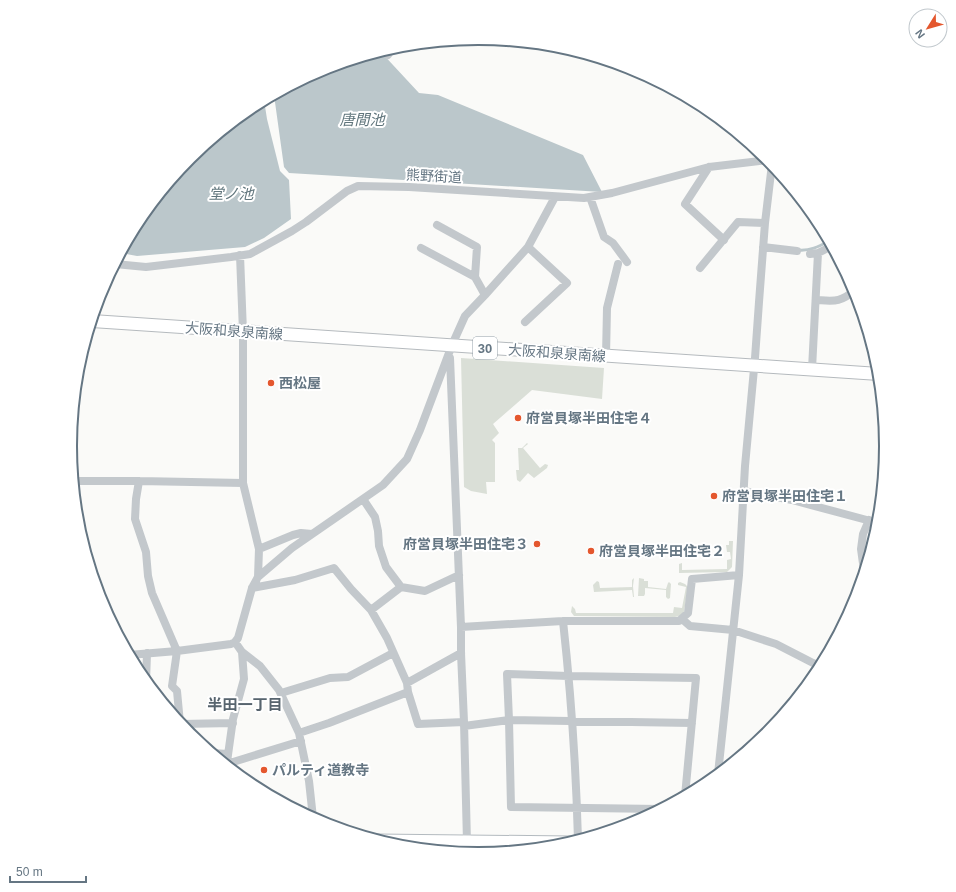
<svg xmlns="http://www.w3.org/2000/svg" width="956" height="892" font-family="Arial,'Noto Sans JP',sans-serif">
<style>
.green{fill:#dadfd7}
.water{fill:#bbc7cb}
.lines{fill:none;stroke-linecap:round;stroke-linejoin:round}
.stream{stroke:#bbc7cb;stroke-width:3}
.secondary-casing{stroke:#b3babf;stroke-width:13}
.primary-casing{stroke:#b5babe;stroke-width:14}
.street{stroke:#c3c8cc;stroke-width:8}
.secondary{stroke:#fff;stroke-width:11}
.primary{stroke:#fff;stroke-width:12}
.poi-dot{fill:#e4572e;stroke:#fff;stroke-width:1.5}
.labels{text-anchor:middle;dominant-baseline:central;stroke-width:4;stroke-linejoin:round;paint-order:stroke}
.shield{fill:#fff;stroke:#939fa8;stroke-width:1}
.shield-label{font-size:13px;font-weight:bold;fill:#657683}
.street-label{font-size:14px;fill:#657683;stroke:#fff}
.poi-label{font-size:14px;font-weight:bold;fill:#657683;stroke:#fff;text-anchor:start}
.water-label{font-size:15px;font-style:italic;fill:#60757c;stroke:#fff}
.neighbourhood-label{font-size:15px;font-weight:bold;fill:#57646e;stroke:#fff}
.rim{fill:none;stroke:#657683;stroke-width:2}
</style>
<rect width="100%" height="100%" fill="#fafaf8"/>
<path class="green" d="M461 358 604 368 602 399 532 390 493 424 499 433 492 440 495 443V482H486L487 494 471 491 464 487Z
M527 443 528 444 523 448 540 468 545 464 548 465 547 468 534 478 528 473 520 482 517 480 516 470H519L518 448H522Z
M729 541H733L732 567 727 572 679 573V564L682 563V570L727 569V560L731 559 730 552H727L726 545H729Z
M634 578 633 586 634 597H633L632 590 594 592 593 585 597 581 599 582 600 588 632 587V580Z
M639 578 644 579V581H648V587L666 589 668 583 669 582 671 584 670 598 668 599 666 597V590L645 588V594L644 596H638Z
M680 582 685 584 688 587 684 612 680 616 675 617 574 616 571 612 572 606 575 609 576 613H673L674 607 682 608 686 587 678 585V583Z"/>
<path class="water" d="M380 51 419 93 438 95 583 155 602 192 289 173 284 167 274 95 322 69Z
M264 100 267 119 280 171 289 180 291 219 264 238 245 247 137 256 121 253 139 219 190 157 252 107Z"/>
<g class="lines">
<path class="stream" d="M798 250C810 251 818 247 829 241"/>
<g class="secondary-casing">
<path id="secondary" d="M377 840 570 842"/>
</g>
<g class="primary-casing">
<path id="primary" d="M92 321 879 374"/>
</g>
<path class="street" d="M388 55 393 47
M709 167 685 204 724 240
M590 197 604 237 613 243 627 262
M437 225 477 247 475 277 485 295
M763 247 797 251
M421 248 475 277
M810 254 818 253 832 246
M240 255 243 332V483L259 549 258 577
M115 264 146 267 231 257 250 254 292 231 306 222 347 191 358 186 409 187 584 198 612 193 709 167 769 160
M700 268 738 222 765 223
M816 300C834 301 840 303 855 290
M525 322 567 283 528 247
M606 356 607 308 618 264
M450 358 461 627V653L464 722 467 842
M812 369 818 253
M73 481H139L243 483
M139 481 136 499 135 519 146 552 148 576 152 593 177 651 172 686 177 691 180 723
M744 491 792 500 878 523
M363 499 375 517 378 531 379 546 386 567 401 587 425 591 459 575
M259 549 293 535 301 533 312 534
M864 571 861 549 863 534 869 520
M252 588 295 580 334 568 351 589 371 610 387 638 407 683 408 692 418 724 464 722
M371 610 401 587
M682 619 690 626 733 630 776 644 813 663 821 666
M563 621C571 694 576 767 578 840
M461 627 563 621H679L688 613 692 579 739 575
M235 642 242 652 260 666 279 690 299 733 309 781 313 818
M242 652 244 679 233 719 227 762H233L301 741
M129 655 177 651 231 644 235 642 238 638 252 588 258 577 292 548 383 485 407 459 420 430 452 345 465 316 485 295 528 247 555 197
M146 682 147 653
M407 683 461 653
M281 693 330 678 348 677 393 653
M181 724 233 723
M464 726 509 720 692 723
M299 733 329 723 408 692
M212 753 228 754
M718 774 739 575 745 466 755 358 759 302 765 223 772 164
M661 809 511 807 509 720 507 674 569 676 696 678 685 796"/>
<use href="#secondary" class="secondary"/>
<use href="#primary" class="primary"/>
</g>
<g class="poi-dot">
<circle cx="271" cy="383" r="4"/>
<circle cx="518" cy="418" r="4"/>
<circle cx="714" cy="496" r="4"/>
<circle cx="537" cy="544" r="4"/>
<circle cx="591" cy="551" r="4"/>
<circle cx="264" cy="770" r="4"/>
</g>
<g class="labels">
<rect class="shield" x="473" y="337" width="24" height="22" rx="3"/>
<g class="shield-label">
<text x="485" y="348">30</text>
</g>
<g class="street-label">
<text transform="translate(434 176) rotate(3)">熊野街道</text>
<text transform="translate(234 331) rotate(4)">大阪和泉泉南線</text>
<text transform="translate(557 353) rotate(4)">大阪和泉泉南線</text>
</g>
<g class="poi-label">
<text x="279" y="383">西松屋</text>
<text x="526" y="418">府営貝塚半田住宅４</text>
<text x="722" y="496">府営貝塚半田住宅１</text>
<text x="529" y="544" text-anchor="end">府営貝塚半田住宅３</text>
<text x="599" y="551">府営貝塚半田住宅２</text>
<text x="272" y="770">パルティ道教寺</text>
</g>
<g class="water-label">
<text x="362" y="119">唐間池</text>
<text x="231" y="193">堂ノ池</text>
</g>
<g class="neighbourhood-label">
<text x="245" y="704">半田一丁目</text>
</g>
</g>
<path d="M0 0H956V892H0ZM77 446a401 401 0 1 1 802 0a401 401 0 1 1-802 0Z" fill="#fff" fill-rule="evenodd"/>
<path class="rim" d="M77 446a401 401 0 1 1 802 0a401 401 0 1 1-802 0Z"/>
<g transform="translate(928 28) rotate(233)"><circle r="19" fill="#ffffff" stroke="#c1c8cd"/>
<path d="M0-3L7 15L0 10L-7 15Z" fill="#e4572e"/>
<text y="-6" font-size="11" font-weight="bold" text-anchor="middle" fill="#657683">N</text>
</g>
<path d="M10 876v6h76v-6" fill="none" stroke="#657683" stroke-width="2"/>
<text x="16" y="876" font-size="12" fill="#657683" stroke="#ffffff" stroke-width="3" paint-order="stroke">50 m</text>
</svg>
